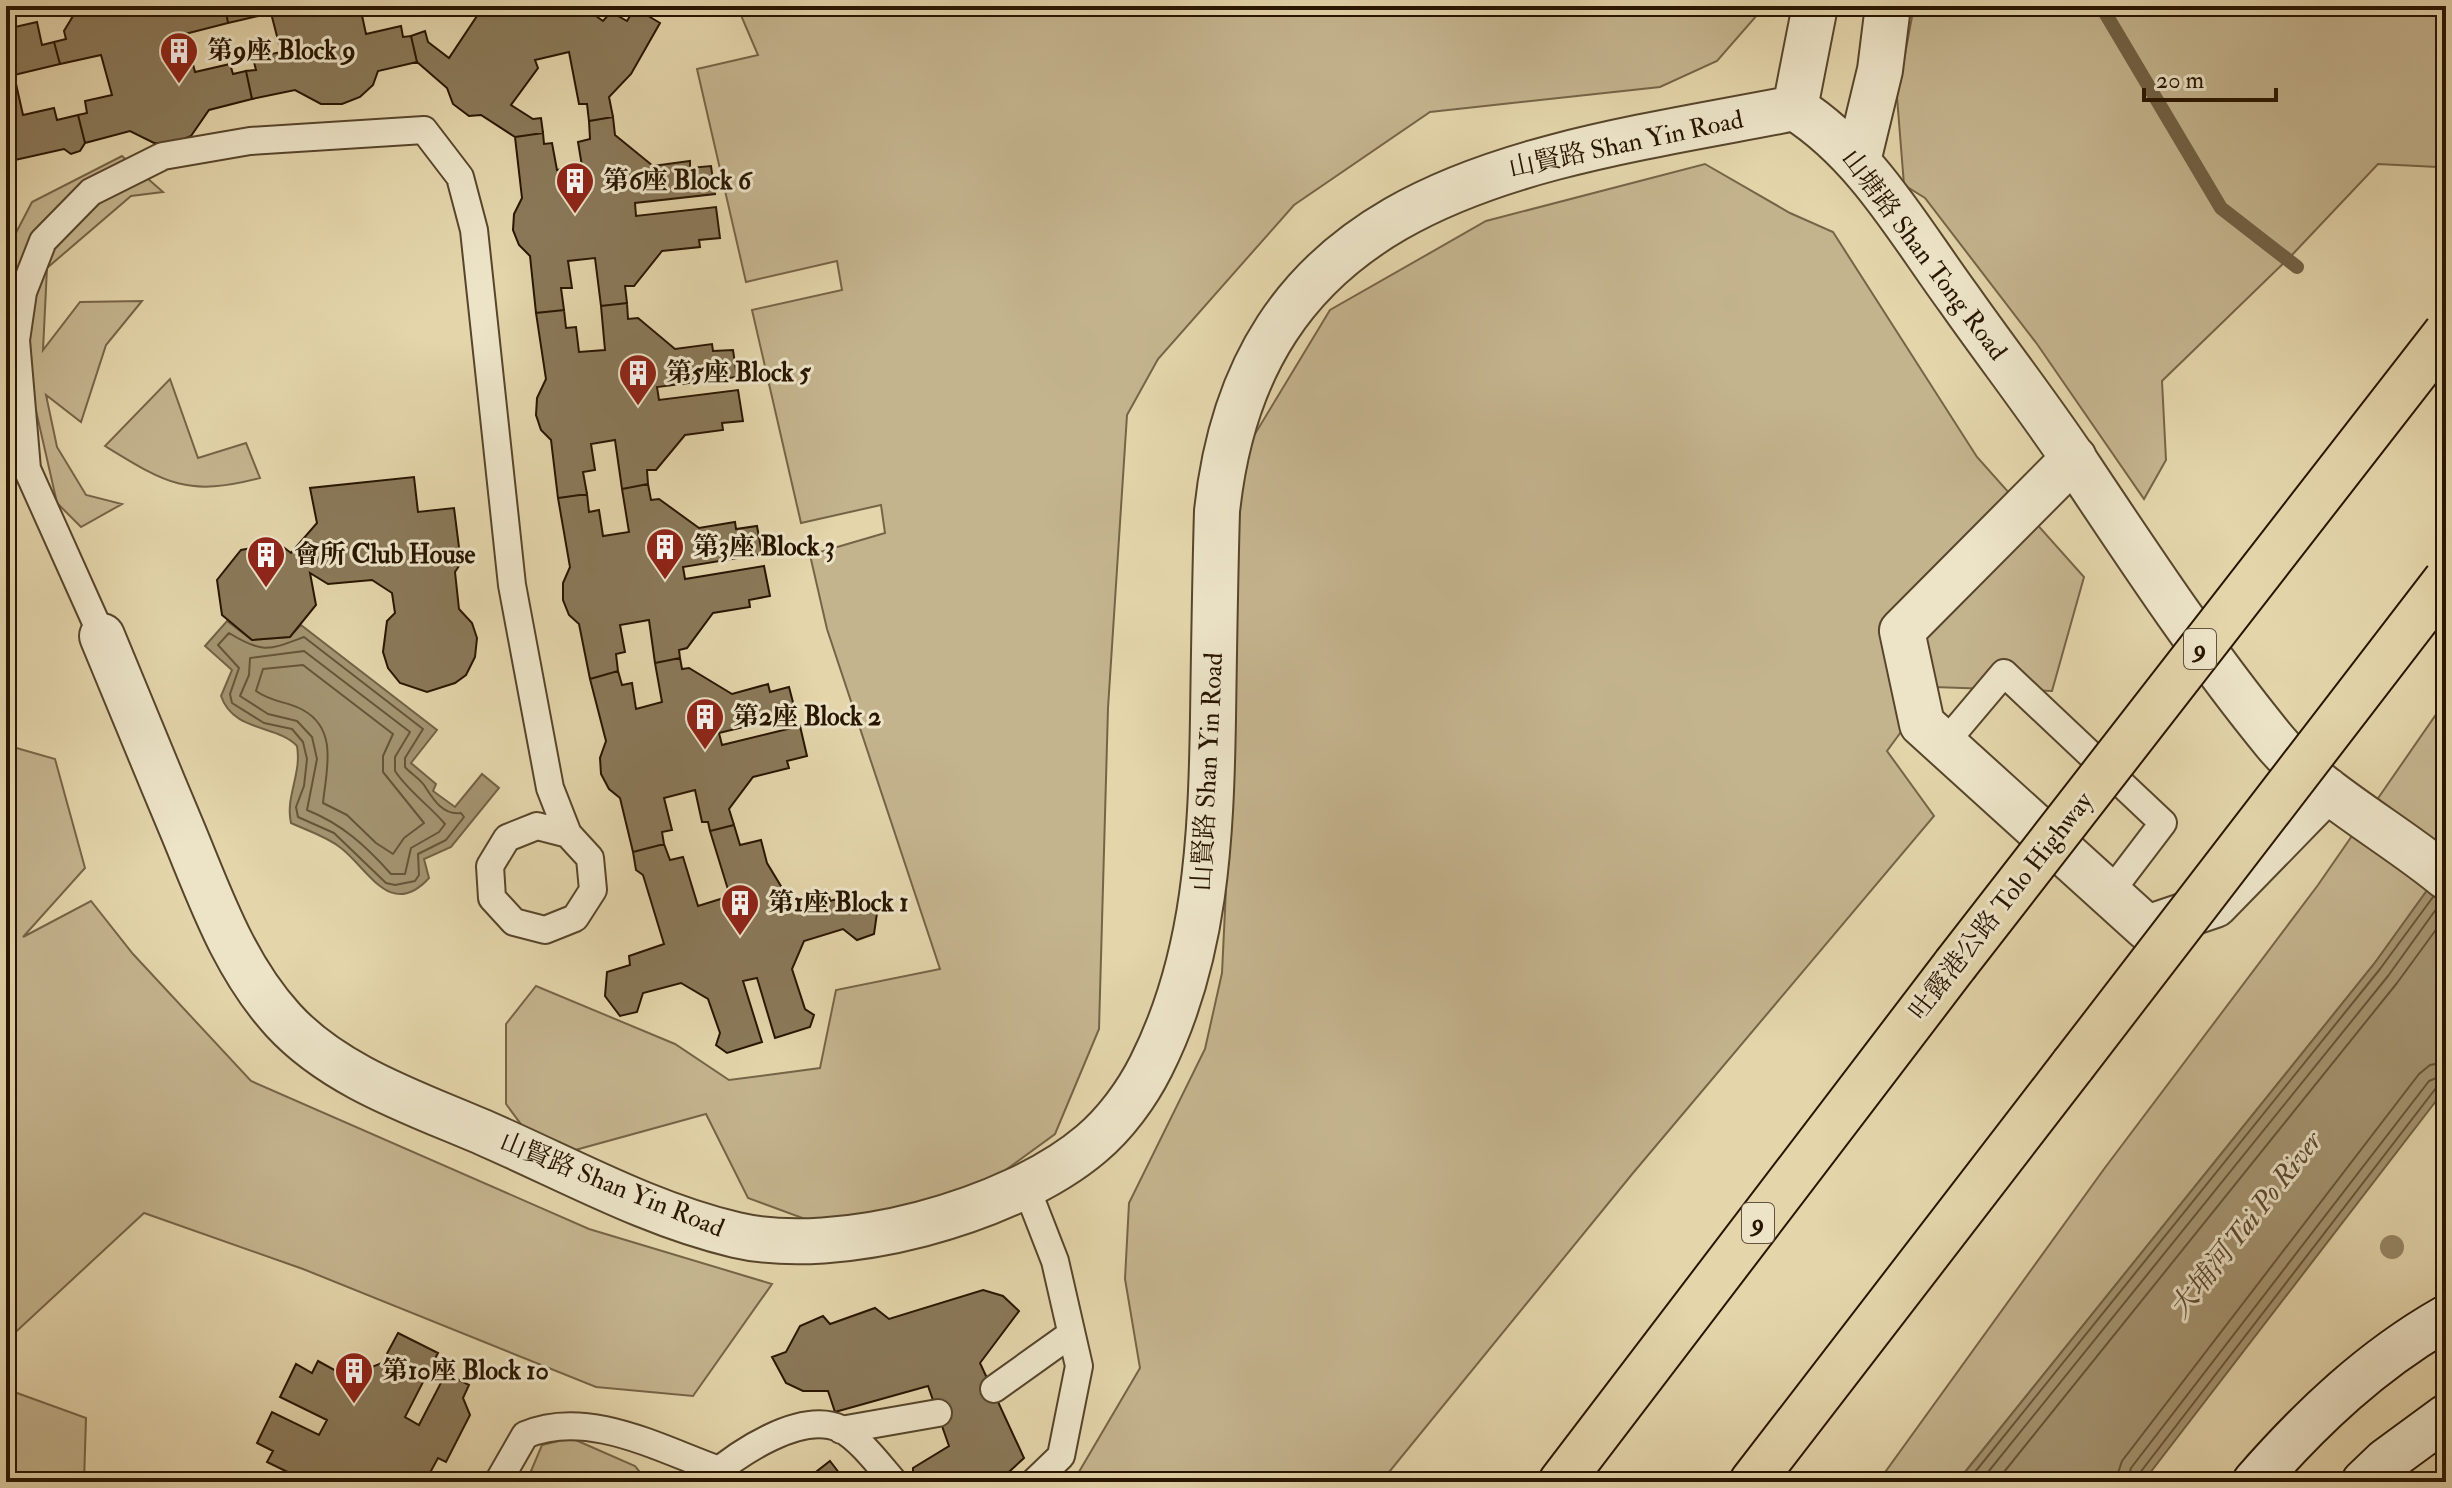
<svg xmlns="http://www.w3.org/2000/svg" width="2452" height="1488" font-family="'IM FELL Double Pica','Noto Serif TC',serif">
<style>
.green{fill:#c4b48e;stroke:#766447;stroke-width:2}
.water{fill:#a49471;stroke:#726144;stroke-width:2}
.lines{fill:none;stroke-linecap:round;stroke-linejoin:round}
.shore{stroke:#665438;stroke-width:2}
.stream{stroke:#726144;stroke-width:14}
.building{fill:#8a7959;stroke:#281500;stroke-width:2}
.lane-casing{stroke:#57452b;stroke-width:30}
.street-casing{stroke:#57452b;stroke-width:48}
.secondary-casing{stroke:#281500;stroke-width:48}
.highway-casing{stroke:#281500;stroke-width:48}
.lane{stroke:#ede4c8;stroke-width:26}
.street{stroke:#ede4c8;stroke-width:44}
.secondary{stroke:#ede4c8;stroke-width:44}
.highway{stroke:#e4d5ab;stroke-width:44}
.highway-bridge-casing{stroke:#281500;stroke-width:48;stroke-linecap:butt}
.highway-bridge{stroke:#e4d5ab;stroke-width:44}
.tree{fill:#968665}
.labels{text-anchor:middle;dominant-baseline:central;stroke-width:6;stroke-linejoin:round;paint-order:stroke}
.shield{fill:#ede4c8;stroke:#63533c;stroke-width:2}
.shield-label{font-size:24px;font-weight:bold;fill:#281500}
.poi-label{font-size:26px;font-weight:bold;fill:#281500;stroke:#ede4c8;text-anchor:start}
.street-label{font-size:26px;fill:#281500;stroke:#ede4c8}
.water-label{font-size:28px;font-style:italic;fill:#5a482d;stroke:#ede4c8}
</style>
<rect width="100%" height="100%" fill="#e4d5ab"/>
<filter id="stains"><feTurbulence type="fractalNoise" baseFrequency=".0025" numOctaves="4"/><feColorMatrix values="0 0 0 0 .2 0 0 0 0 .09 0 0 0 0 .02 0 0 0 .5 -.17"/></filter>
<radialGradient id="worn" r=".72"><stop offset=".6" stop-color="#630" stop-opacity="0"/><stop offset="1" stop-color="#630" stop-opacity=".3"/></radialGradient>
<path class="green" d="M737 6H1765L1717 61 1660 87 1430 112 1294 205 1158 359 1127 415 1108 708 1099 1029 1055 1134 962 1202 884 1225 805 1219 748 1198 706 1114 546 1158 506 1104V1024L536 986 675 1044 729 1080 820 1068 836 990 940 969 827 629 810 555 885 533 881 505 801 523 752 310 842 290 837 261 746 282 697 69 758 55Z
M1914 6H2446V155L2437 167 2378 164 2291 256 2162 381 2166 460 2144 499 2037 344 1925 198 1904 185 1897 97Z
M122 156 163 192 131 196 47 268 43 350 80 302 142 301 106 345 81 422 46 395 57 447 86 495 122 504 81 527 57 503 6 279V252L32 202Z
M1705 164 1790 213 1833 232 1977 457 2084 577 2052 691 1934 687 1887 751 1934 816 1633 1173 1381 1482H1073L1140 1368 1125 1279 1129 1203 1205 1049 1222 973 1236 678 1238 462 1330 310 1486 221Z
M170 379 198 458 246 443 260 478C187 497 167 484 105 446Z
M2446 700V864L2374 964 1957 1482H1878L2104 1169 2318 885Z
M6 745 55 759 85 868 23 937 91 901 133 954 251 1081 589 1229 772 1284 693 1396 596 1387 303 1269 144 1213 6 1341Z
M6 1389 86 1418 84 1482H6Z
M571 1438 635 1466 648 1482H554L531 1471 542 1445Z"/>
<path class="water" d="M227 621 252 640 289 637 301 625 437 730 411 763 436 784 433 791 455 807 482 774 499 788 451 847 424 859 429 878C391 920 368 869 341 848 326 836 308 831 291 823 285 797 302 774 297 746 278 725 233 732 221 696L232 670 205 646Z
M2446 864V1088L2143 1482H1957L2374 964Z"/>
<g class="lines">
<path class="shore" d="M229 633C263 654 269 650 304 637L423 729 405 758V767C410 773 419 778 424 785 432 797 442 816 461 813L464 817 446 840 418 854 419 875 415 881 395 885 386 883 334 833 298 817 296 807 304 786 307 759 303 742 292 729 264 723 232 703 230 694 239 668 218 645Z
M304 651 410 732 395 757V771C409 792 430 806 445 824L439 832 411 848 405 874H391C366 846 342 824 307 810L317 759 312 737 297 721 268 714 240 696 249 675 250 658Z
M303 665 393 734 383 756V772L424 823 404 838 393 854 376 843 347 815 323 803C326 771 339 730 303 710 287 701 273 703 256 691L263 669Z
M1967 1482 2380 969 2433 897
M1980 1482 2388 976 2442 901
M1996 1482 2397 983 2446 916
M2115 1482 2122 1461 2419 1074 2430 1065 2446 1062
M2127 1482 2131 1468 2429 1081 2446 1074
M2138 1482 2139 1474 2436 1088 2446 1084"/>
<path class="stream" d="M2101 6 2221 208 2297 267"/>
</g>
<path class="building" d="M79 6H225L228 23 185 34 195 72 230 64 233 74 246 71 252 99 209 110 191 136 174 143H154L130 131 85 143 78 115 87 113 85 101 112 95 101 55 60 64 54 42 66 39 64 31Z
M225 6H360L366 34 401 26 403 37 411 36 417 62 378 71 373 85 360 97 342 104H321L295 90 252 99 246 71 256 70 253 58 281 52 271 13 228 23Z
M483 6H582L603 21 611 12 627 21 635 8 660 23 631 74 609 97 613 117 589 121 587 104H579L569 52 535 60 538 68 511 105 533 119 541 118 543 133 515 137 481 115 469 116 453 104 447 88 417 62 411 36 425 31 428 42 449 58 477 16 485 15Z
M37 22 42 45 54 42 60 64 14 75 23 115 54 108 57 120 78 115 85 143 80 151 71 154 64 149 6 162V29Z
M613 117 615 135 653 166 690 161V168L711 166 715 194 635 203 636 216 716 207 720 238 699 240 700 247 662 251 634 286H625L627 303 601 306 595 258 568 261 572 288H561L564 310 536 313 530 256 519 245 513 230 514 214 522 198 515 137 543 133 544 144 552 143 557 170 582 166 578 142 590 139 589 121Z
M627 303 628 319 638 318 675 349 712 344 713 351 733 350 737 377 657 387 659 400 738 390 743 421 722 423 723 430 685 435 656 470H647L648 484 622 489 615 440 591 444 595 470 583 472 587 494 558 498 551 440 541 430 536 415 537 398 546 379 536 313 564 310 566 328 576 327 579 352 605 350 601 306Z
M414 477 418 512 454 508 461 563 455 572 459 609 472 623 477 638 475 657 466 675 455 683 427 692 400 683 388 668 383 652 387 621 395 613 392 593 372 580 328 584 310 573 316 605 290 637 252 640 222 615 217 580 241 550 278 543 291 553 317 523 310 488Z
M648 484 651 500 659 499 699 528 735 522 736 529 757 526 762 554 683 567 685 579 764 566 770 596 749 600 750 607 713 613 687 648 679 650 680 658 655 663 649 620 620 625 625 652 616 654 618 671 590 679 579 624 569 615 563 600V583L570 567 558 498 587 494 589 512 599 510 603 536 629 532 622 489Z
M680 658 682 669 689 668 732 694 768 684 770 692 789 687 796 714 719 733 722 745 800 726 807 756 787 761 789 768 753 777 729 809 734 825 710 831 708 822H702L695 790 664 798 672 830 662 832 664 844 633 852 620 798 609 789 601 774 600 758 606 741 590 679 618 671 622 685 632 683 636 709 662 702 655 663Z
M734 825 740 845 761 840 767 863 790 901 828 891 830 901 852 895 857 903 877 913 874 934 857 940 843 929 804 941 792 969 805 1009 814 1015 810 1027 775 1038 757 978 743 981 762 1042 727 1053 716 1045 720 1033 708 999 681 983 643 993 637 1012 620 1016 605 996 607 972 630 965 629 956 664 944 643 875 636 870 633 852 664 844 670 860 683 857 698 906 730 896 710 831Z
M983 1290 1003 1296 1019 1311 980 1363 1024 1458 998 1482H917L913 1477V1468L949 1446 928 1386 835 1412 828 1391H803L786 1383 772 1357 786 1352 800 1326 823 1316 830 1324 875 1308 889 1319Z
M398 1333 438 1353 405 1417 419 1425 446 1373 469 1385 463 1398 470 1415 446 1462 438 1458 425 1482H297L296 1476 267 1462 273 1451 257 1443 272 1412 319 1435 327 1420 280 1397 296 1364 312 1373 318 1361 347 1377 382 1363Z
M830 1461 846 1482H803Z"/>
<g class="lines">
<g class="lane-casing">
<path id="lane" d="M102 636 27 469 16 340 23 292 43 241 91 192 163 156 250 141 424 130 460 177 474 230 512 585 550 788 568 834 590 858 593 890 575 918 545 930 514 922 492 898 490 866 507 838 537 826 568 834
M1944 744 2004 673 2163 823 2109 894
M1025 1184 1055 1261 1079 1366 1061 1456 1034 1482
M994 1389 1071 1334
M841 1430 938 1413
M707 1480C737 1454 801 1410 841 1429 860 1439 880 1466 894 1482
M498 1482 525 1435C587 1408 660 1449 719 1470"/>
</g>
<g class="street-casing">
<path id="street" d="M1795 108C1867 154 1909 231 1959 299 1997 353 2038 406 2075 461 2139 557 2202 653 2275 742 2316 792 2395 834 2446 877
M1795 108 1815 6
M1858 161 1880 70 1888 6
M2074 458 1902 631 1922 724 2147 928 2215 905 2327 790
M102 636C129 701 155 765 182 829 210 896 233 965 283 1020 336 1078 418 1104 489 1135 569 1170 650 1215 736 1235 838 1259 1011 1212 1091 1144 1115 1124 1137 1094 1151 1066 1206 957 1211 838 1213 718 1214 649 1215 580 1217 511 1252 183 1532 159 1795 108"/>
</g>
<g class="secondary-casing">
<path id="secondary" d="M2255 1482C2311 1418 2372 1360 2446 1318
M2364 1482 2386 1461 2446 1417"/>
</g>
<g class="highway-casing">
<path id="highway" d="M1561 1482 1955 965
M1752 1482 2073 1065"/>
</g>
<use href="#lane" class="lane"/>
<use href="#street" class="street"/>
<use href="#secondary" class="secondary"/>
<use href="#highway" class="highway"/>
<g class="highway-bridge-casing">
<path id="highway-bridge" d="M1955 965 2446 333
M2073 1065 2446 580"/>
</g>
<use href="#highway-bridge" class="highway-bridge"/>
</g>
<circle class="tree" cx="2392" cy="1247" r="12"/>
<defs>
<g id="building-pin" transform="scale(2)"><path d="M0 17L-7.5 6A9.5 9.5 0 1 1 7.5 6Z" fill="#8f2418" stroke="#ede4c8"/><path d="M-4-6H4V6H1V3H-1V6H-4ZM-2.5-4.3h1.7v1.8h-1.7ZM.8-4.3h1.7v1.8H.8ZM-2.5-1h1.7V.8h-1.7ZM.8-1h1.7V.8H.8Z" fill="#fff"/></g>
</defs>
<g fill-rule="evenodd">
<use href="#building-pin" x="179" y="51"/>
<use href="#building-pin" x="575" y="181"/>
<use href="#building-pin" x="638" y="373"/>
<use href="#building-pin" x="665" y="547"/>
<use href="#building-pin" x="266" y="555"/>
<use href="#building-pin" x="705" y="717"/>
<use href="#building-pin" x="740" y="903"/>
<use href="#building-pin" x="354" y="1371"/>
</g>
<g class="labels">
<g class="shield">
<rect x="2184" y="629" width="32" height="40" rx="6"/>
<rect x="1742" y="1203" width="32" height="40" rx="6"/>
</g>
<g class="shield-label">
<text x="2200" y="649">9</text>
<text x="1758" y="1223">9</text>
</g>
<g class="poi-label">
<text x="207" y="51">第9座 Block 9</text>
<text x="603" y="181">第6座 Block 6</text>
<text x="666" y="373">第5座 Block 5</text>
<text x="693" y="547">第3座 Block 3</text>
<text x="294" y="555">會所 Club House</text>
<text x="733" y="717">第2座 Block 2</text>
<text x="768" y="903">第1座 Block 1</text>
<text x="382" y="1371">第10座 Block 10</text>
</g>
<g class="street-label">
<text transform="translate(1626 144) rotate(-12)">山賢路 Shan Yin Road</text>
<text transform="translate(1924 255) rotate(53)">山塘路 Shan Tong Road</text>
<text transform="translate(1208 772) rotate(-87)">山賢路 Shan Yin Road</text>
<text transform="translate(2001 906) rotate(-52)">吐露港公路 Tolo Highway</text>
<text transform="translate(612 1185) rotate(22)">山賢路 Shan Yin Road</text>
</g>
<g class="water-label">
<text transform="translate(2246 1225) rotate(-52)">大埔河 Tai Po River</text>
</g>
</g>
<rect width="2452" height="1488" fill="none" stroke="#e4d5ab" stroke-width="32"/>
<rect x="8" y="8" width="2436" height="1472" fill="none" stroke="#281500" stroke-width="4"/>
<rect x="16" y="16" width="2420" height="1456" fill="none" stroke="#281500" stroke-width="2"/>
<path d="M2144 88v12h132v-12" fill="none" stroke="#281500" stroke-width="4"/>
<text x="2156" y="88" font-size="24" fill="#281500" stroke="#ede4c8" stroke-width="6" paint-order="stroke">20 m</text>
<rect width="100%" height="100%" filter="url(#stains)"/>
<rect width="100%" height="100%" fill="url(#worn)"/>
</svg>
